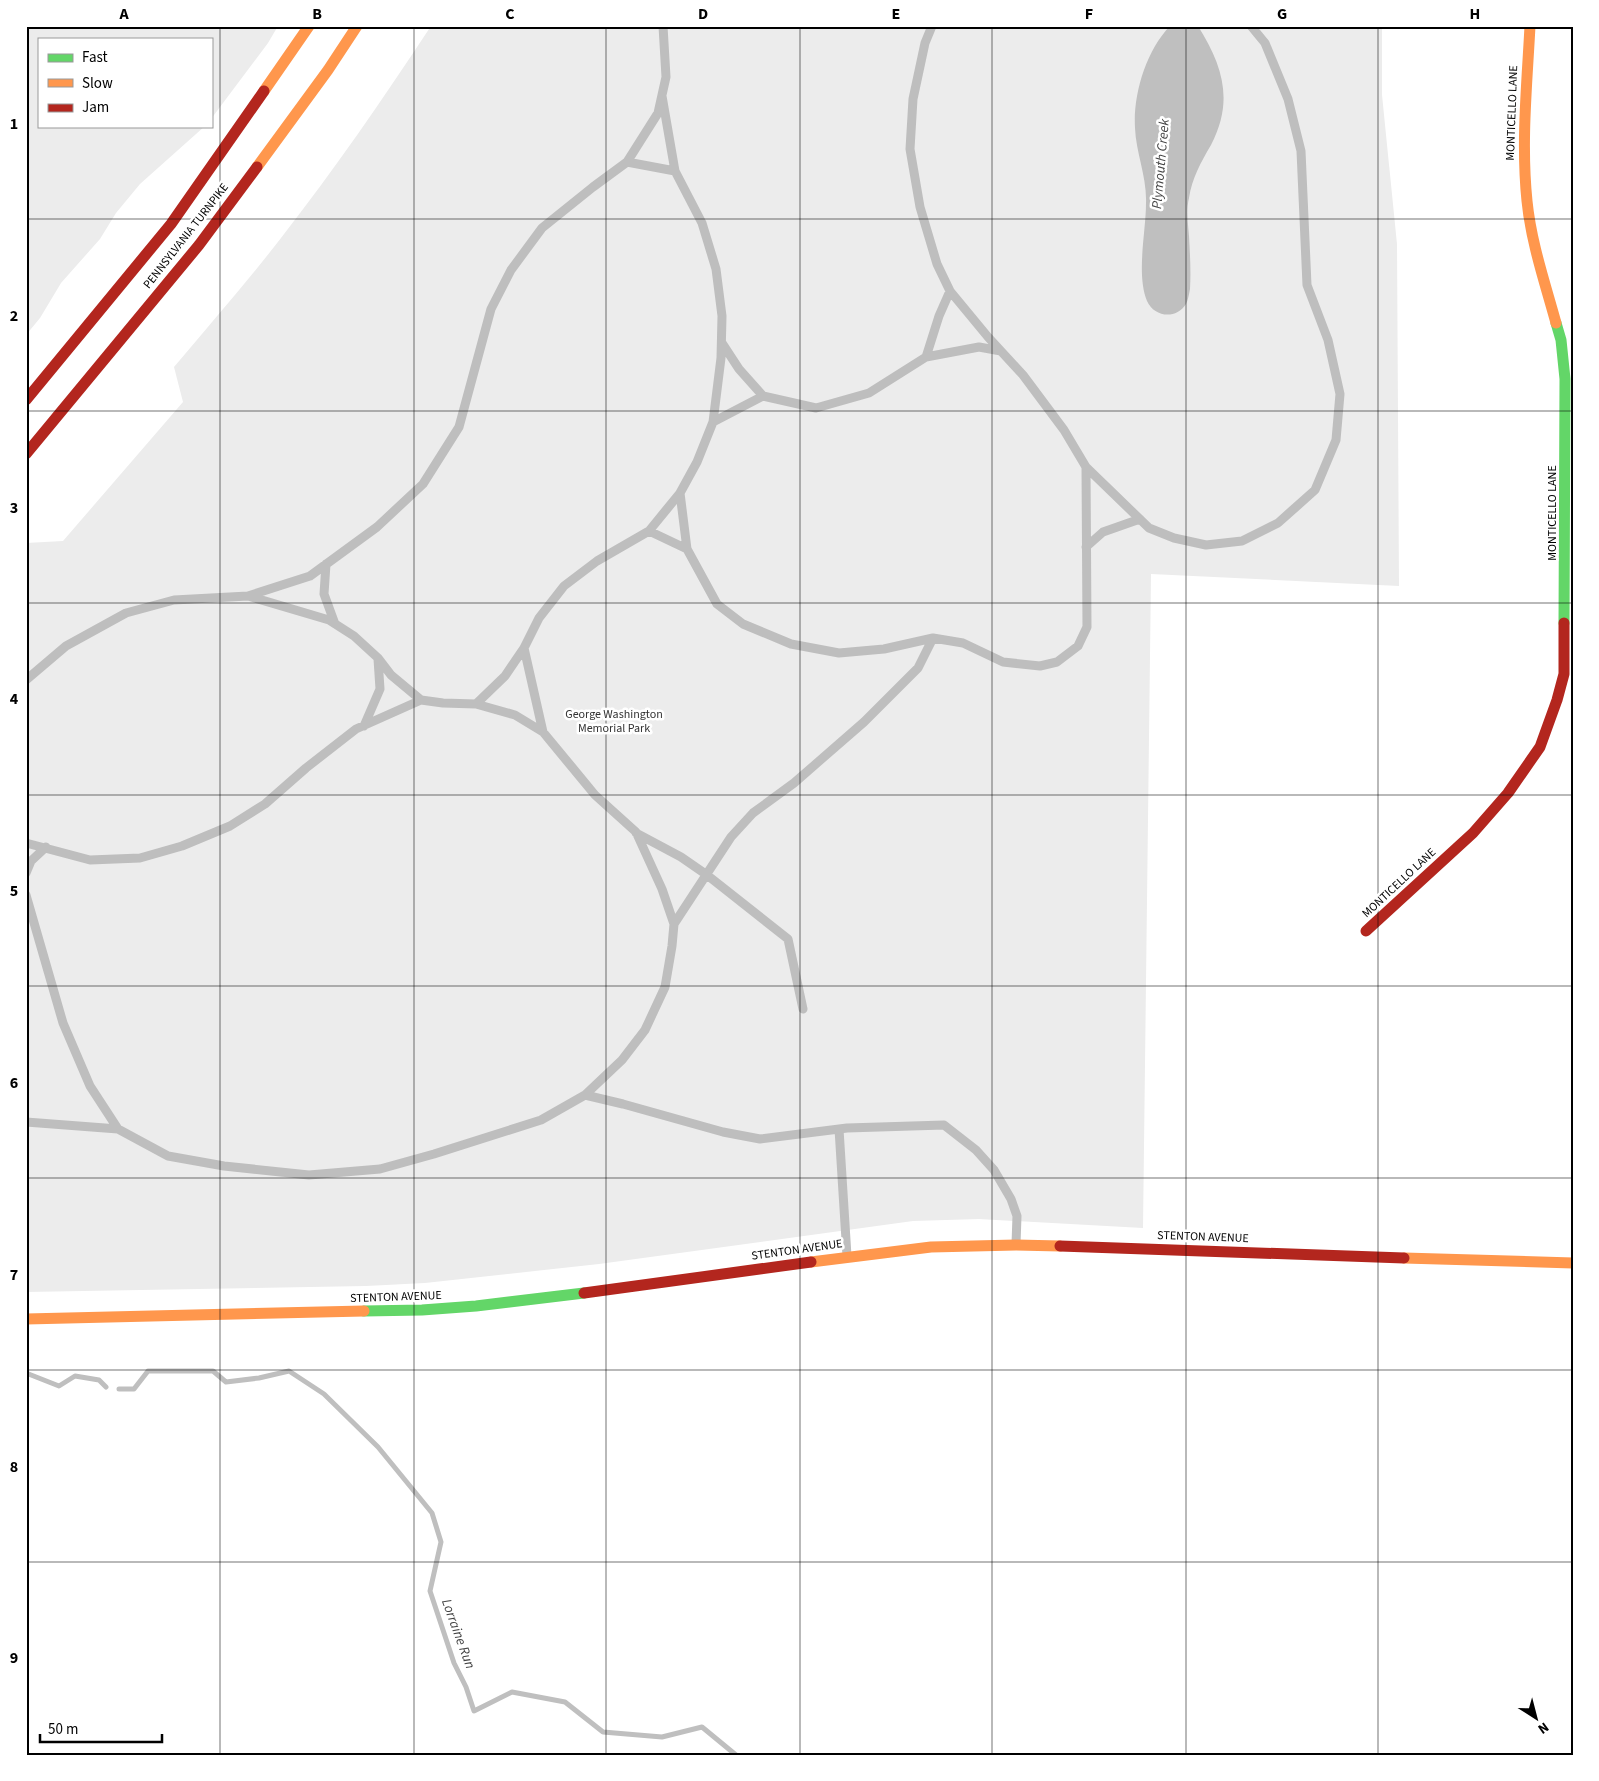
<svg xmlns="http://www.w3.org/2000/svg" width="1599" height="1781" font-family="'Source Sans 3',sans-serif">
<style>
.green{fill:#ececec}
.water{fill:#bfbfbf}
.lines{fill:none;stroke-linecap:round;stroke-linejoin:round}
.stream{stroke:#bfbfbf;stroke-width:5}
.lane{stroke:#bebebe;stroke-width:9}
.fast{stroke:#63d668;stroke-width:11}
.slow{stroke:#ff974d;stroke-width:11}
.jam{stroke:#b3261e;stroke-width:11}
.grid{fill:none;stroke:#000;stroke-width:1;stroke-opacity:0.55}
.labels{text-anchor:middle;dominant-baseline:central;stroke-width:5;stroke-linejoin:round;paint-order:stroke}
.street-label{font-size:12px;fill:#000;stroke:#fff}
.park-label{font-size:12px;fill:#333;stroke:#fff}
.water-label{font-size:14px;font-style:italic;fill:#444;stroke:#fff}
.neatline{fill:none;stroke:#000;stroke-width:2}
.grid-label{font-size:16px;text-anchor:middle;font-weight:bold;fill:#000}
</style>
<rect width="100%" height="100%" fill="#fff"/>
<path class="green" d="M26 26H278L268 43 211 119V39H39V126H205L140 184 116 213 100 239 61 283 40 318 26 335Z
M431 26H1382V95L1397 244 1399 586 1151 574 1143 1228 979 1219 913 1221 599 1264 425 1283 366 1286 26 1292V543L63 541 183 402 174 367C210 324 247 282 281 238 334 170 383 99 431 26Z"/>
<path class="water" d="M1170 26H1198C1223 66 1234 101 1211 145 1201 162 1192 178 1189 198 1186 210 1188 224 1189 236 1190 254 1191 271 1190 289 1189 294 1188 300 1186 304 1176 320 1154 317 1147 301 1136 274 1146 232 1146 203 1147 177 1136 153 1135 128 1133 94 1146 51 1170 26Z"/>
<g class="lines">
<path class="stream" d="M26 1373 59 1386 75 1376 99 1380 106 1387
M119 1389H134L148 1371H213L226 1382 259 1378 289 1371 324 1394 378 1447 432 1513 441 1542 430 1591 454 1663 466 1687 474 1711 512 1692 565 1702 603 1732 662 1737 702 1727 736 1755"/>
<path class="lane" d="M662 96 675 171 702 223 716 269 722 316 721 358 713 422 697 462 680 493 687 549 717 604 743 624 791 644 839 653 884 649 933 638
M627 162 675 171
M722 343 739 369 763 396
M926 357 939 316 950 291
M713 422 763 396 816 408 869 393 926 357 979 347 1001 351
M1086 467 1149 528 1174 538 1206 545 1242 541 1278 523 1315 490 1336 440 1340 394 1328 340 1307 285 1301 151 1288 99 1265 43 1251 26
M649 531 687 549
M1086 547 1103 532 1140 519
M326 564 324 594 335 624
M248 596 310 576 377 527 423 484 459 427 491 309 511 270 542 228 593 187 627 162 658 113 666 77 663 26
M524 648 543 732
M26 680 66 646 126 613 174 600 248 596 329 620 354 636 378 658 391 675 421 700
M476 704 505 676 524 648 539 618 564 586 597 561 649 531 680 493
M364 726 380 689 378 659
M636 833 681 857 707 875 788 939 803 1009
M26 843 90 860 140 858 182 846 230 826 265 804 306 768 356 729 421 700 443 703 476 704 515 715 543 732 595 795 636 832 662 889 674 924 672 946 665 987 645 1030 622 1060 585 1095 541 1120 434 1154 380 1169 309 1175 224 1166 168 1156 118 1129 90 1086 63 1023 26 895
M26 873 31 861 46 847
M674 924 731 837 753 813 794 783 864 722 918 668 933 638 963 643 1003 662 1040 666 1057 662 1078 646 1087 627 1086 467 1064 430 1023 375 988 337 950 291 937 264 920 207 910 149 913 99 925 43 932 26
M585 1095 623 1104 723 1132 760 1139 847 1128 944 1125 976 1150 994 1170 1011 1199 1017 1216 1016 1244
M26 1122 118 1129
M839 1129 847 1256"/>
<path class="fast" d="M1556 323 1561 340 1565 379 1564 623
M364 1311 422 1310 476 1306 584 1293"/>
<path class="slow" d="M1530 26C1527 84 1521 143 1527 201 1531 242 1545 283 1556 323
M264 91 309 26
M257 167 328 70 357 26
M1404 1258 1573 1263
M811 1262 931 1247 1016 1245 1060 1246
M26 1319 364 1311"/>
<path class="jam" d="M26 400 171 224 264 91
M26 454 199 245 257 167
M1366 931 1473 833 1508 793 1540 747 1557 700 1564 674V623
M1060 1246 1404 1258
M584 1293 811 1262"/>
</g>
<path class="grid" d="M220 26V1755M414 26V1755M606 26V1755M800 26V1755M992 26V1755M1186 26V1755M1378 26V1755M26 219H1573M26 411H1573M26 603H1573M26 795H1573M26 986H1573M26 1178H1573M26 1370H1573M26 1562H1573"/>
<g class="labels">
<g class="street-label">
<text transform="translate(1512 113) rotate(-88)">MONTICELLO LANE</text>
<text transform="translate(186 236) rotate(-52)">PENNSYLVANIA TURNPIKE</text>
<text transform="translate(1552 513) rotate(-90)">MONTICELLO LANE</text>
<text transform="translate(1399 883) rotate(-43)">MONTICELLO LANE</text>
<text transform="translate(1203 1237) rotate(2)">STENTON AVENUE</text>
<text transform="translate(797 1250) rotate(-8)">STENTON AVENUE</text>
<text transform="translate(396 1297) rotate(-2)">STENTON AVENUE</text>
</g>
<g class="park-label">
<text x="614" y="714">George Washington<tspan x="614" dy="14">Memorial Park</tspan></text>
</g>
<g class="water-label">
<text transform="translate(1161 164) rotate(-85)">Plymouth Creek</text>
<text transform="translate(458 1634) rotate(70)">Lorraine Run</text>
</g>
</g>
<rect width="1599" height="1781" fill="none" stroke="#ffffff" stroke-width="55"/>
<rect x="38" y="38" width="175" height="90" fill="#ffffff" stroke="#999999"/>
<rect x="48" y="54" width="25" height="8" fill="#63d668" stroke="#999999"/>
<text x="82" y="62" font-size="15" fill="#000000">Fast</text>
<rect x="48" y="79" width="25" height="8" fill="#ff974d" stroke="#999999"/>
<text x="82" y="88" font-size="15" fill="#000000">Slow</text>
<rect x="48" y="104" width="25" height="8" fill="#b3261e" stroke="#999999"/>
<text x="82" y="112" font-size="15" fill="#000000">Jam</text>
<g transform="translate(1536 1718) rotate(144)" stroke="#ffffff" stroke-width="4" paint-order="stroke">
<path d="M0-4L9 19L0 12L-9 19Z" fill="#000000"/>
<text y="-8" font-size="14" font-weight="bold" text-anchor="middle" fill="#000000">N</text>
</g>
<path d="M40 1734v8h122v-8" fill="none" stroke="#000000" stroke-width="2.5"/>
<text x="48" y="1734" font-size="15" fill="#000000" stroke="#ffffff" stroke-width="4" paint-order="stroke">50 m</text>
<rect x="28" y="28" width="1544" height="1726" class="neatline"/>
<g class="grid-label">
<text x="124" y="19">A</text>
<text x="317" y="19">B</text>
<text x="510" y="19">C</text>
<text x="703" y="19">D</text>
<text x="896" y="19">E</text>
<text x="1089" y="19">F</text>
<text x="1282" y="19">G</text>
<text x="1475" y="19">H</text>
<text x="14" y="129">1</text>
<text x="14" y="321">2</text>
<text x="14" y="513">3</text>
<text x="14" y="704">4</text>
<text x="14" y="896">5</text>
<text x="14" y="1088">6</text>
<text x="14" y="1280">7</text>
<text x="14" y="1472">8</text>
<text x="14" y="1663">9</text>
</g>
</svg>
